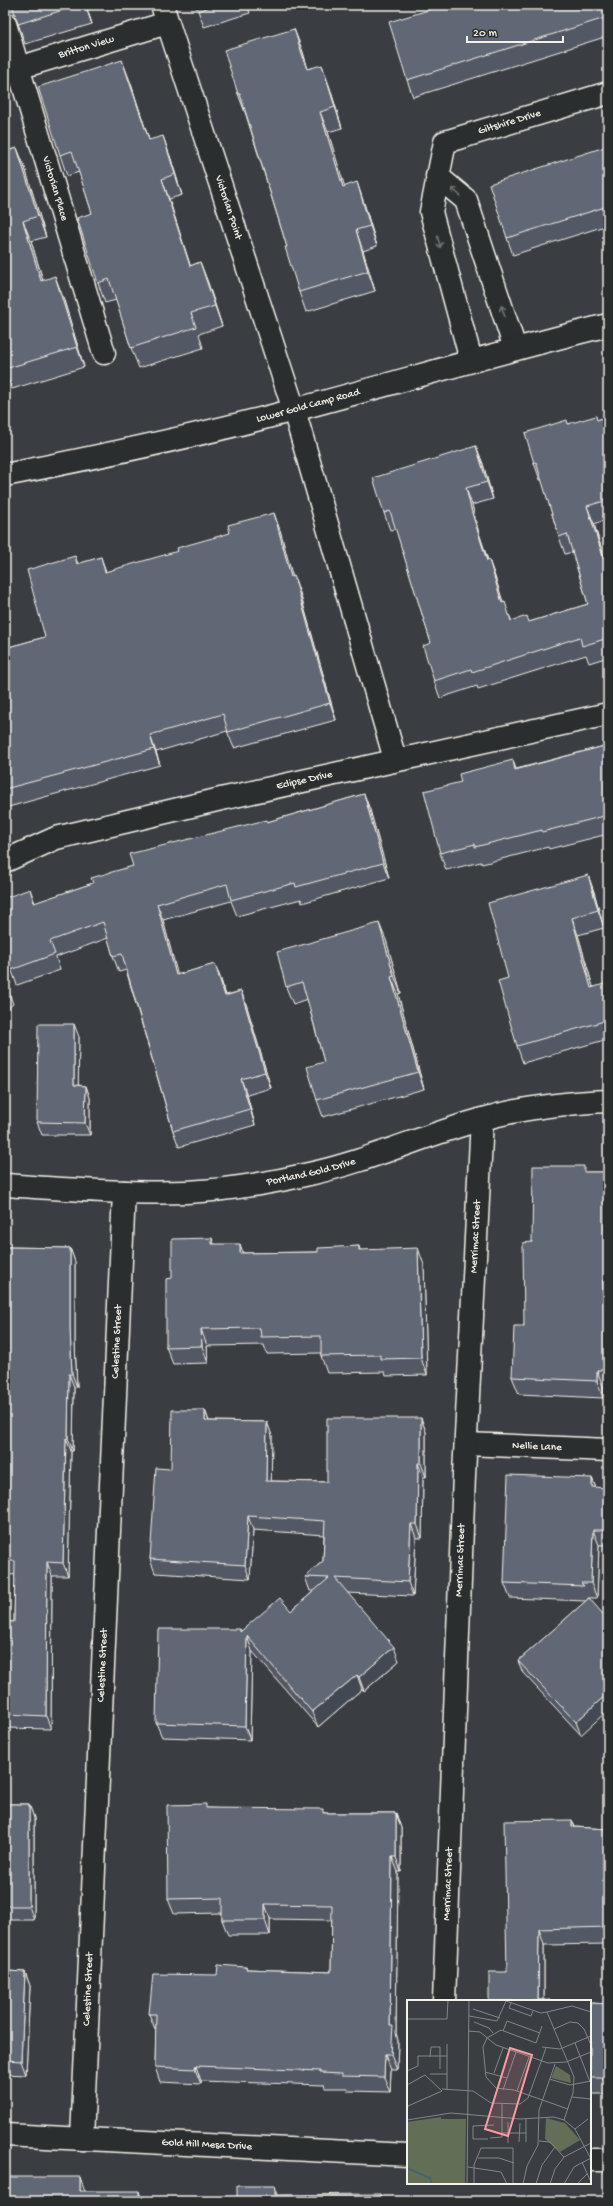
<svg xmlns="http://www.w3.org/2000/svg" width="613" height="2206" font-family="'Gochi Hand',sans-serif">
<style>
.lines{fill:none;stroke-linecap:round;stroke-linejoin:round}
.street-casing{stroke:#f4f1e8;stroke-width:25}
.secondary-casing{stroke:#f4f1e8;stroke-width:25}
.street{stroke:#2a2d2e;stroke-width:22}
.secondary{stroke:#2a2d2e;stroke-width:22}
.wall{fill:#535965;stroke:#f4f1e8}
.shaded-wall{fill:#434852;stroke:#f4f1e8}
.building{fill:#606775;stroke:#f4f1e8}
.oneway{stroke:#71726f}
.labels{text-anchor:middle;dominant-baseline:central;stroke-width:3;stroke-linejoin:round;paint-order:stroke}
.street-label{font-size:11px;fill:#f4f1e8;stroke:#2a2d2e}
.inset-river{fill:none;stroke:#49626e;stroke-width:2}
.inset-road{fill:none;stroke:#848685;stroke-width:1}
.view{fill:#ff9aa2;fill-opacity:0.15;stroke:#ff9aa2;stroke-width:2}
.inset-edge{fill:none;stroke:#f4f1e8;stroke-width:2}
</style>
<rect width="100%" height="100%" fill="#3a3e43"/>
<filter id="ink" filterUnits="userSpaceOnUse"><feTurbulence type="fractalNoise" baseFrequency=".025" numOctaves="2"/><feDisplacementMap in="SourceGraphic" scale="8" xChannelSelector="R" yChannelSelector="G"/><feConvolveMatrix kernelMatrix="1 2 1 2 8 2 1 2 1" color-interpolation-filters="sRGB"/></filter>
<g filter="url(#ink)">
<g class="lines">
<g class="street-casing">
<g id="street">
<path id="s1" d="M162 5 294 410 395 759"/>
<path id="s2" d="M5 24 104 353"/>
<path id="s3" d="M5 72 167 23"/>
<path d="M437 176 466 200 515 348"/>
<path id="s4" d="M471 360 431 212 445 142 608 93"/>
<path id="s5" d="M5 861 56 838 221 799 608 714"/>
<path id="s6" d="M5 1185C65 1189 127 1194 187 1192 228 1190 270 1183 309 1174 369 1161 424 1135 483 1119 524 1107 565 1103 608 1101"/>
<path id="s7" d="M466 1444 608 1450"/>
<path id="s8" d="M444 2001 464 1475 482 1119"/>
<path id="s9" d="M5 2135 408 2155"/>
<path id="s10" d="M82 2139 124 1192"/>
<path d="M590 2160H608"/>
</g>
</g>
<g class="secondary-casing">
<g id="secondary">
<path id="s11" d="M5 475C102 456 199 436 294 410 399 382 503 351 608 325"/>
</g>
</g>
<use href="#street" class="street"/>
<use href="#secondary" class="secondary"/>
</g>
<path class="wall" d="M5 5H104L87 10 92 24 25 44 15 14 5 13Z
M196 5H247L250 13 204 27Z
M608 5V36L413 97 407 80Z
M302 49 308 69 329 85 342 128 328 132 344 186 364 203 377 246 363 251 375 291 306 312 299 292 287 247 246 115 238 94Z
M130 81 149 140 170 156 182 195 169 199 190 266 200 262 208 283 222 326 199 334 203 348 139 368 131 348 116 300 105 303 98 283 92 213 79 172 67 176 60 155Z
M608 146V225L513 255 507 238Z
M17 148 25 168 46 237 31 241 43 280 63 297 84 367 12 389 7 376H5V152Z
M608 416V519L594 524 607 566H608V657L589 663 586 655 478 689 477 686 440 698 434 681 431 643 396 529 390 530 384 513 476 446 483 464 493 499 472 505 478 530 488 560H489L495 577 503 603 512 621 529 622 588 604 572 552 565 554 559 537 542 480H540L534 463 568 424 597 420Z
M280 530 292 576 300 593 336 720 234 748 227 731 156 752 160 765 5 808V648L45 637 75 556 78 564 101 557 106 572Z
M608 745V834L549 849 548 847 482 864 481 862 446 870 440 853 461 782 513 760 516 769Z
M364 794 370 810 389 878 302 903 301 899 237 916 231 901 163 920 177 975 215 964 221 980 226 995 241 991 247 1007 271 1088 247 1095 255 1125 179 1147 173 1131 126 970 119 972 113 956 108 938 56 957 60 970 17 985 5 952 30 889 35 903 93 883 133 866 267 822Z
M588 875 594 892 604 928 578 935 593 987 608 986V1039L523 1063 517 1046Z
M386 940 401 993 398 994 424 1089 323 1117 317 1100 324 1062 307 999 293 1004 286 987Z
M79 1037 78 1085 86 1086 90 1098V1135H42L37 1122Z
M586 1172H608V1387H603V1398L519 1394 512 1377 524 1326 532 1242Z
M212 1238 214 1244 244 1253 318 1252 359 1246 360 1250 424 1265 427 1375 386 1376 385 1372 327 1373 321 1356V1353L267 1354 264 1345 207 1346 208 1363 173 1364 166 1347 172 1278Z
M5 1247 70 1248 75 1262V1343L77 1387H74L73 1451H71L68 1576H52L51 1729 5 1728V1621L14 1622 15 1575 5 1574Z
M205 1410 209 1421 267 1422 272 1436 271 1481 327 1482 421 1418 426 1432V1477H423L422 1538H416L413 1596 347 1593 399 1661 364 1691 362 1689 318 1727 252 1651 250 1740 162 1737 156 1723 240 1629 241 1631 291 1611 314 1591H310L305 1577 323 1561 324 1535 253 1530 250 1579 155 1573 150 1559 171 1469Z
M592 1478 596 1488H608V1545H599L597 1598H588L581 1735 523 1673 518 1661 586 1601 510 1598 504 1583Z
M5 1804H29L34 1818V1920H5Z
M207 1808 325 1813H396L401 1828V1872H398L396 2033 398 2041 397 2070H391L390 2092 348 2091 347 2088H325L324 2085 201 2081V2084L160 2082 155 2067 156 2029H155L149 2014 217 1975 246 1967 247 1969 331 1972 332 1920 270 1919V1935H228L222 1920V1913L174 1914 168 1899Z
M572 1820 575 1827 608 1829V1944L544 1945V2000L489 2001 507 1972Z
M5 1967H6L7 1971 25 1972 30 1986 26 2075 5 2074Z
M590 2003 608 2004V2094H590Z"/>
<path class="shaded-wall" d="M85 5H86L92 24Z
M294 29 302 49 314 90 307 69Z
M122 60 130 81 156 161 149 140Z
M322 65 329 85 342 128 335 107Z
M320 112 328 132 351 207 343 187Z
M163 136 170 156 182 195 175 174Z
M17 148 25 168 46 237 38 216Z
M162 179 169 199 197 286 190 266Z
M357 182 364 203 377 246 370 226Z
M23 221 31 241 49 301 41 281Z
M356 230 363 251 375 291 368 271Z
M200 262 208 283 222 326 215 306Z
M55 276 63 297 84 367 77 347Z
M476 446 483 464 493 499 487 482Z
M466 488 472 505 478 530 493 578 487 561 472 513Z
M587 506 594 524 608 571 606 566Z
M274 513 280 530 297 593 291 577Z
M489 560 495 577 509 620 502 603Z
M294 576 300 593 336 720 330 703Z
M150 735 156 752 160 765 154 749Z
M364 794 370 810 389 878 383 863Z
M588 875 594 892 604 928 598 910Z
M157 904 163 920 182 991 176 975Z
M572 918 578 935 598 1005 591 988Z
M379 923 386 940 401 993 394 976Z
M215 964 221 980 230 1012Z
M391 977 398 994 424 1089 418 1072Z
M7 987 13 1004 5 1011V988Z
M241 991 247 1007 271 1088 265 1072Z
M74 1024 79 1037 78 1098 74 1085Z
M241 1079 247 1095 255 1125 250 1109Z
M86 1086 90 1098V1135L85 1123Z
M240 1244 246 1261 240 1253Z
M70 1248 75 1262V1343L77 1387 72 1374 70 1329Z
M418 1248 424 1265 427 1375 421 1358Z
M603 1280 608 1293V1338L605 1329Z
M201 1329 207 1346 208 1363 202 1346Z
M597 1370 603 1387V1398L597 1381Z
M69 1374 74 1387 73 1451 68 1438Z
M205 1410 210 1425 205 1421Z
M421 1418 426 1432V1477L421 1463Z
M267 1422 272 1436 271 1495 266 1481Z
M66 1438 71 1451 68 1576 63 1563Z
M418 1463 423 1477 422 1538 417 1524Z
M592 1478 598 1494 592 1487Z
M248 1516 253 1530 250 1579 245 1565Z
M411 1524 416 1538 413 1596 408 1582Z
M593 1530 599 1545 597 1598 591 1583Z
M47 1562 52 1576 51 1729 46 1716Z
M247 1636 252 1651 250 1740 245 1726Z
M394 1647 399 1661 364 1691 359 1677Z
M357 1675 362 1689 318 1727 312 1712Z
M608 1693V1710L581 1735 576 1722Z
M29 1804 34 1818V1920L29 1906Z
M396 1813 401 1828V1872L396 1857Z
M572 1820 578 1836 572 1827Z
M392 1857 398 1872 396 2033 398 2041 397 2070 391 2055 390 2026Z
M265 1904 270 1919V1935L265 1920Z
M539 1929 544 1945V2001L538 2000Z
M25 1972 30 1986 26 2075 21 2061Z
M385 2055 391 2070 390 2092 384 2077Z
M196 2066 201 2081V2084L195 2069Z
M80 2177 86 2194 80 2191Z
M275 2186 280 2201 275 2195Z
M139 2191 142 2201H139Z
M380 2194 383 2201H380Z"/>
<path class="building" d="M12 5H79L18 24Z
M196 5H216L198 11Z
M445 5H608V17L407 80 389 22Z
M294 29 307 69 322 65 335 107 320 112 343 187 357 182 370 226 356 230 368 271 299 292 285 247H287L240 94H238L224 50Z
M122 60 149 140 163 136 175 174 162 179 190 266 200 262 215 306 191 313 196 327 131 348 109 279 98 283 77 218 92 213 72 151 60 155 38 87Z
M608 146V206L507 238 489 184Z
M17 148 38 216 23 221 41 281 55 276 77 347 5 369V152Z
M596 416 597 420 608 416V500L587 506 606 566H608V638L582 646 580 637 472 672 471 669 434 681 423 646 431 643 390 511 384 513 373 478 476 446 487 482 466 488 472 513 487 561 489 560 502 603 505 602 511 621 527 616 529 622 588 604 567 534 559 537 536 462 534 463 525 433 567 420 568 424Z
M274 513 291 577 294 576 330 703 228 732 223 714 150 735 154 749 5 789V648L45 637 27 570 75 556 77 564 101 557 105 572 178 551 177 548 230 533 228 525Z
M608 745V815L542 832V830L475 847V844L440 853 424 791 461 782 459 774 513 760 515 770Z
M364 794 383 863 296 887 295 883 231 900 227 884 157 904 176 975 215 964 225 996 241 991 265 1072 241 1079 250 1109 173 1131 122 954 113 956 103 922 50 941 55 954 11 970 5 952V898L30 889 34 903 93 883 91 878 133 866 129 854 266 820 267 822Z
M588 875 598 910 572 918 591 988 607 983 608 987V1020L517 1046 498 981 508 978 488 903Z
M379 923 394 976 391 977 418 1072 317 1100 307 1067 324 1062 309 1006 302 982 286 987 277 952Z
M38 1024H74V1085L86 1086 85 1123 37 1122Z
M533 1166H584V1172H608V1280H603L605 1329H608V1370H597V1381L512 1377 514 1326H524L523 1243 532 1242Z
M212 1238V1244H240V1253L318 1252V1248L359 1246V1250L418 1248 421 1358 380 1359V1355L321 1356V1336L261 1337 260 1328 201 1329 202 1346 166 1347V1279L172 1278V1239Z
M5 1247 70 1248V1329L72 1374H69L68 1438H66L63 1563 47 1562 46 1716 5 1714V1621L14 1622 15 1561H5Z
M172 1410H205V1421L267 1422 266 1481 327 1482V1418H421V1463H418L417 1524H411L408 1582 335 1578 394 1647 359 1677 357 1675 312 1712 247 1636 245 1726 156 1723 158 1629H240V1632L280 1598 291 1611 329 1578 305 1577 323 1561 325 1521 248 1516 245 1565 150 1559 156 1468 171 1469Z
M508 1475 592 1478V1487L608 1488V1530H593L591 1583H581L584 1586 504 1583Z
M589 1598 608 1620V1693L576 1722 518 1661Z
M5 1804H29V1906H5Z
M206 1804V1808L323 1809V1813H396V1857H392L390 2026H393L391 2055H385L384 2077 342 2076V2074L320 2073V2071L196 2066 195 2069 155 2067 156 2014H149L153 1974 217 1975 218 1965 246 1967V1969L331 1972 332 1905 265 1904V1920H222V1898L168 1899 167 1805Z
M572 1820V1827L608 1829V1927L539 1929 538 2000 550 1999V2001H489V1972H507L504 1821Z
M5 1967H6V1971L25 1972 21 2061 5 2060Z
M590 2003 608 2004V2078H590Z
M5 2177H80V2191H139V2200L237 2199V2186H275V2195L380 2194V2201H5Z
M490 2198H530V2201H490Z"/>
<defs><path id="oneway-shaft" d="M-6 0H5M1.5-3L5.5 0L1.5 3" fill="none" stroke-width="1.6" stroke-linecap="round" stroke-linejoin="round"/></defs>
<g class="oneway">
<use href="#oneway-shaft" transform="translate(456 192) rotate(-141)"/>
<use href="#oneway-shaft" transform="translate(439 242) rotate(75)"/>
<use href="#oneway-shaft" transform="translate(503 311) rotate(-108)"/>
</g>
</g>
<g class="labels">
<g class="street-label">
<text stroke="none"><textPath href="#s3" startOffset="85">Britton View</textPath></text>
<text stroke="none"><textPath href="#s4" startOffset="292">Giltshire Drive</textPath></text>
<text stroke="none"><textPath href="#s2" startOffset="172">Victorian Place</textPath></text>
<text stroke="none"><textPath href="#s1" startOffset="213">Victorian Point</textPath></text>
<text stroke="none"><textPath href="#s11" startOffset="311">Lower Gold Camp Road</textPath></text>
<text stroke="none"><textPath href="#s5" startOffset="311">Eclipse Drive</textPath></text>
<text stroke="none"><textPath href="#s6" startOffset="308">Portland Gold Drive</textPath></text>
<text stroke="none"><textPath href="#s8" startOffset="765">Merrimac Street</textPath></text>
<text stroke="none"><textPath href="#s10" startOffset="798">Celestine Street</textPath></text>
<text stroke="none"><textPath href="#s7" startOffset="71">Nellie Lane</textPath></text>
<text stroke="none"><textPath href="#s8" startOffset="441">Merrimac Street</textPath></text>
<text stroke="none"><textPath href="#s10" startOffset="474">Celestine Street</textPath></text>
<text stroke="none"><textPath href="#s8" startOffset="117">Merrimac Street</textPath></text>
<text stroke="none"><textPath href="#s10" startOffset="150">Celestine Street</textPath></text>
<text stroke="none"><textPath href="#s9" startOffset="202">Gold Hill Mesa Drive</textPath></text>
</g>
</g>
<g transform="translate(407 2000)">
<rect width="184" height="184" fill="#3a3e43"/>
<path d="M149 66 163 75 164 83 144 78ZM34 117V119H59L58 184H0V122ZM139 118 158 123 173 140 153 152 138 139Z" fill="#626e55"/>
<path class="inset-river" d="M0 168 23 178 25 184"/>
<path class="inset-road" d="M104 3 102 8 124 16 126 11M66 9 93 18M62 16 90 21 99 1 134 13 140 12M0 19H40L41 0M67 22 82 28 86 33M135 26 129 43 94 30 80 38 76 47 79 77 89 88 107 90 161 109M147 29 163 22 171 23 177 29 184 45M61 31 73 32 89 45 141 63 159 62 184 52M96 31 100 21 133 33M168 43 183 82M40 44V90M135 47 153 49 184 36M23 57 24 47H33V69M0 71 11 66V56H40M78 72 100 78M87 73 96 48M23 74H40M142 79 163 85 184 81M0 85 18 75 35 91 1 106 0 110M35 89 66 91 84 103 113 104 121 98 139 48M96 90 109 52M110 91 122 57M165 97 184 99M0 120 44 113 113 119 147 117 157 120 168 129 184 159M157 120 166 93 167 77 140 12 165 6 184 12M168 129 181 119M95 133H119M83 138 95 137V104M81 139H66V126L87 125M132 141 143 142 157 157M112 142 113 123M119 142V119M101 143V122M71 158H92L107 163M175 162 183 180M61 167 94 172 100 184M60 184 62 0M67 184V165L74 148H106V184M116 184 120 166 131 145 132 110 148 64M129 184 135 165 148 147M143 184 148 169 157 157 184 143M157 184 167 167 184 158M170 184 180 174"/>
<path class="view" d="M103 48 125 55 101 136 78 129Z"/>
<rect width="184" height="184" class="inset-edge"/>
</g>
<rect width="613" height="2206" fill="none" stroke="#2a2d2e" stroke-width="20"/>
<rect x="10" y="10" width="593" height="2186" fill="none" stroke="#f4f1e8" stroke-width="1.5" filter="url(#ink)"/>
<path d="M467 36v6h96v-6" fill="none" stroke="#f4f1e8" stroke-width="2"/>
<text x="473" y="36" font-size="12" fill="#f4f1e8" stroke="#2a2d2e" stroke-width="3" paint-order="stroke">20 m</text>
</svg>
